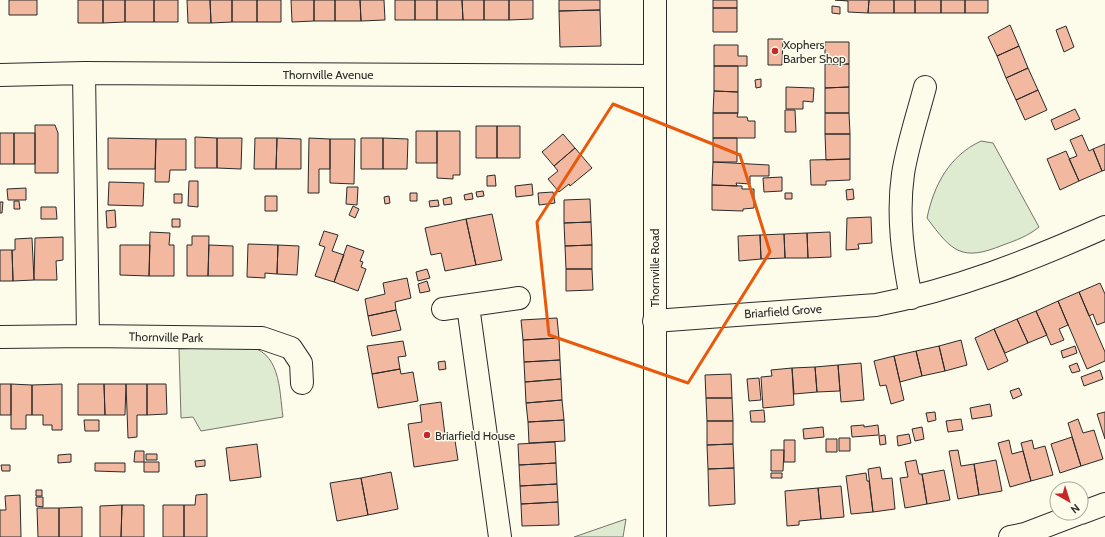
<svg xmlns="http://www.w3.org/2000/svg" width="1105" height="537" font-family="Cabin,sans-serif">
<style>
.green{fill:#deebd1;stroke:#74746e}
.building{fill:#f2b8a0;stroke:#2b2b2b}
.lines{fill:none;stroke-linecap:round;stroke-linejoin:round}
.minor-casing{stroke:#2b2b2b;stroke-width:24}
.minor{stroke:#fdfbea;stroke-width:22}
.marked{fill:none;stroke:#e8590c;stroke-width:3;stroke-linejoin:round}
.poi-dot{fill:#c62828;stroke:#fdfbea;stroke-width:1.5}
.labels{text-anchor:middle;dominant-baseline:central;stroke-width:3;stroke-linejoin:round;paint-order:stroke}
.poi-label{font-size:12px;fill:#2b2b2b;stroke:#fdfbea;text-anchor:start}
.street-label{font-size:12px;fill:#2b2b2b;stroke:#fdfbea}
</style>
<rect width="100%" height="100%" fill="#fdfbea"/>
<path class="green" d="M981 141 993 143 1039 227C1028 236 1017 240 1003 245 962 262 952 252 927 218 934 185 949 156 981 141Z
M245 346C281 350 279 389 283 417L201 431 193 417 181 418 179 349Z
M626 519 623 537H574Z"/>
<path class="building" d="M9 0H37V15H9Z
M78 0H103V23H78Z
M103 0H125V22L103 23Z
M125 0H154V22H125Z
M154 0H178V22H154Z
M187 0H210L211 23H188Z
M210 0H232V22L211 23Z
M232 0H257V22H232Z
M257 0H281V22H257Z
M291 0H314V21L292 22Z
M314 0H335V21H314Z
M335 0H360L361 21H335Z
M360 0H384L385 20 361 21Z
M395 0H415V20H395Z
M415 0H437V20H415Z
M437 0H462L463 20H437Z
M462 0H484V20H463Z
M484 0H509V20H484Z
M509 0H533V19L509 20Z
M559 0H600V10L559 11Z
M713 0H737V8H713Z
M835 0H869L868 13 848 12V1Z
M869 0H894V13H868Z
M894 0H915V13H894Z
M915 0H941V13H915Z
M941 0H965V13H941Z
M965 0H988V13H965Z
M832 6 840 7V14L832 13Z
M713 8H737V32H713Z
M600 10 601 46 560 47 559 11Z
M1010 25 1019 46 997 56 988 37Z
M1066 26 1074 47 1064 52 1056 30Z
M768 39H783L782 65H768Z
M825 42H849V64H825Z
M714 45H738V56H747V66H714Z
M1019 46 1028 68 1006 78 997 56Z
M825 64H849V87L825 88Z
M714 66H738V92L714 91Z
M1028 68 1038 90 1016 100 1006 78Z
M761 79V87L756 88 755 80Z
M786 87 814 88 813 102 803 101V109H786Z
M849 87V113H825V88Z
M1038 90 1047 110 1025 120 1016 100Z
M714 91 738 92V113H713Z
M1075 109 1080 119 1055 130 1051 120Z
M785 110H795L796 132H785Z
M713 113H738L737 117H747L748 121H755V138H713Z
M825 113H849L850 134H825Z
M35 125H55L58 133V173H35Z
M476 126H497V158H476Z
M497 126H520V158H497Z
M416 131H437V163H416Z
M437 131H460V175H453V179L437 178Z
M0 133H14V164H0Z
M14 133H35V164H14Z
M563 134 575 148 554 166 542 152Z
M825 134H850V159L826 160Z
M1082 135 1089 151 1093 149 1102 171 1079 181 1069 159 1077 156 1070 140Z
M195 137 217 138V168H195Z
M108 138 156 139 155 169H108Z
M217 138H242L241 169 217 168Z
M255 138H277L276 169H254Z
M277 138 301 139V169H276Z
M309 138 330 139V169H319V193H308Z
M361 138H383V169H361Z
M383 138 408 139 407 169H383Z
M713 138H737V162H713Z
M156 139H186V170H170L169 182H155Z
M330 139H355L354 184 330 183Z
M1105 144V170L1102 171 1093 149Z
M575 148 592 168 570 186 569 184 559 192 548 179 558 171 554 166Z
M1066 151 1079 181 1060 190 1047 159Z
M850 159V180L826 181V185H811L810 160Z
M713 162 769 165V176H750V184L736 183 737 186 712 185Z
M495 175 496 186H487V176Z
M782 177V191L764 192 763 178Z
M189 181H198V207L188 206Z
M109 182 144 183 143 206 108 205Z
M532 184 533 195 516 197 515 186Z
M712 185 742 186V189H754V208L743 209V211L712 210Z
M347 187H358L357 205 346 204Z
M26 188V200H8L7 189Z
M853 189 854 199 847 200 846 190Z
M483 191 484 196 477 197 476 192Z
M553 192 555 203 539 205 538 193Z
M410 193H417V201H410Z
M472 193 473 199 465 200 464 195Z
M785 193H792V199H785Z
M174 194H182V203H174Z
M265 196H277V211H265Z
M389 196 390 203 385 204 384 197Z
M451 197 452 204 444 205 443 199Z
M590 199 591 222 564 223V200Z
M438 200 439 206 430 207 429 201Z
M14 201H19L20 209H14Z
M0 202H3L2 213H0Z
M353 206 359 209 355 218 349 215Z
M41 207H56L57 219H41Z
M115 210 116 227 107 228 106 211Z
M492 214 502 260 476 265 466 219Z
M871 217 872 243 858 244 859 249 846 250 847 218Z
M172 219H180V227H172Z
M466 219 476 265 445 271 441 253 431 255 425 228Z
M591 222 592 245 565 246 564 223Z
M324 231 338 235 332 251 344 255 334 282 315 276 325 247 319 245Z
M150 232 170 233 169 245H174V276H149Z
M830 232 831 257 808 258 807 233Z
M807 233 808 258H785L784 234Z
M784 234 785 258 761 259 760 235Z
M760 235 761 259 739 261 738 236Z
M192 236H209L208 276H187V245H192Z
M63 237V260L56 261 57 280H34L35 238Z
M32 238 34 280 13 281 12 250H15V239Z
M248 244 278 245 277 274 265 273V278L247 277Z
M120 245H150L149 276 120 275Z
M209 245 233 246V276H208Z
M278 245 299 246 297 275 277 274Z
M347 245 364 251 360 261 363 262 361 267 366 269 358 291 334 282Z
M592 245V269H566L565 246Z
M0 250H12L13 281H0Z
M427 269 430 278 418 281 416 272Z
M566 269H592L593 290 566 291Z
M407 278 411 298 395 302 396 310 368 316 365 299 385 294 383 283Z
M427 281 430 291 420 293 418 284Z
M1100 283 1105 294V322L1097 325 1093 314 1089 316 1079 292Z
M1079 292 1105 352V361L1087 369 1058 301Z
M1058 301 1068 325 1059 329 1064 340 1051 345 1036 311Z
M396 310 401 330 372 336 368 316Z
M1036 311 1047 335 1028 343 1017 319Z
M557 318 559 338 523 340 521 320Z
M1017 319 1028 343 1005 353 994 329Z
M994 329 1008 361 988 370 975 338Z
M559 338 560 360 524 362 523 340Z
M961 340 967 365 945 371 939 346Z
M403 341 406 356 398 357 400 369 372 374 367 346Z
M939 346 945 371 922 376 916 351Z
M1075 346 1077 353 1063 358 1061 351Z
M916 351 922 376 900 382 894 356Z
M894 356 904 400 891 404 886 385 880 386 874 361Z
M560 360 561 379 525 382 524 362Z
M445 361 446 369 439 370 438 362Z
M861 363 864 400 841 402 838 365Z
M1077 363 1080 371 1072 373 1069 366Z
M838 365 840 391 817 392 815 367Z
M815 367 817 392 794 394 792 368Z
M792 368 794 405 763 408 761 377 772 376 771 370Z
M400 369 401 374 413 372 418 401 378 408 372 374Z
M1100 370 1103 379 1084 386 1081 377Z
M731 374 732 398H706L705 375Z
M759 378 761 400 749 401 747 379Z
M561 379 562 400 526 403 525 382Z
M0 384H11V415H0Z
M11 384 32 385V415H26V429H11Z
M62 384V430H52V425H43V415H32V385Z
M78 384H104L105 415H78Z
M104 384H126L125 415H105Z
M126 384H147V415H137V437L128 438Z
M147 384H166L167 414 147 415Z
M1019 388 1022 395 1013 399 1010 391Z
M706 398H732L733 421H707Z
M562 400 564 420 528 422 526 403Z
M441 402 445 435 454 434 458 460 414 467 408 424 422 422 420 405Z
M990 404 992 416 972 419 970 408Z
M764 410 765 422H751L750 411Z
M935 412 936 420 928 422 926 413Z
M1105 412V439L1097 414Z
M961 419 963 430 948 432 946 421Z
M1078 419 1083 433 1094 430 1103 459 1081 466 1068 423Z
M84 420H99V431H85Z
M564 420 565 441 529 443 528 422Z
M707 421H733V444L707 445Z
M864 425V427L878 425 879 435 852 437 851 426Z
M823 427 824 437 804 439 803 429Z
M922 427 924 439 915 441 912 429Z
M909 434 911 443 898 446 897 436Z
M885 435 886 444 880 445 879 436Z
M1072 437 1081 466 1060 473 1051 444Z
M839 438H850V451H839Z
M826 439H837V452H826Z
M784 440H795V462H784Z
M1009 440 1012 454 1023 451 1031 481 1010 487 998 443Z
M1032 440 1034 449 1045 446 1053 475 1031 481 1021 443Z
M555 442 556 463 519 465 518 444Z
M257 444 261 477 230 481 226 448Z
M733 444 734 468 708 469 707 445Z
M771 450H784L783 471H771Z
M958 450 961 466 974 464 979 495 958 499 949 451Z
M135 451H144V462H134Z
M71 454V462L58 463V455Z
M146 454H157V460H146Z
M205 460V466L196 467 195 461Z
M916 460 919 474H922L927 504 905 508 900 478 908 477 905 462Z
M996 460 1002 491 979 495 974 464Z
M144 462H159V472H144Z
M95 463H125V472L95 471Z
M556 463 557 484 520 486 519 465Z
M1 465H10V471H2Z
M880 467 882 479 892 478 895 509 873 512 868 469Z
M734 468 735 504 709 506 708 469Z
M944 470 950 500 927 504 922 474Z
M391 472 398 509 368 515 361 478Z
M771 473H782V478H771Z
M866 473 867 481H869L873 512 851 514 846 476Z
M361 478 368 515 337 521 330 483Z
M557 484 558 502 521 504 520 486Z
M841 486 844 517 821 519 818 488Z
M818 488 821 519 799 521V525L787 526 785 491Z
M36 490H42V496H36Z
M207 494V537H184V505H195L196 495Z
M20 495 21 537H0V510H6L5 496Z
M36 497H43V507L36 506Z
M558 502 559 525 522 526 521 504Z
M122 505H144V537H121Z
M122 505 121 537H100V506Z
M163 505H184V537H163Z
M82 507V537H59V508Z
M37 508H59V537H38Z"/>
<g class="lines">
<g class="minor-casing">
<path id="minor" d="M655 0V537
M84 73 88 336
M0 75 84 73 655 76
M911 298C903 257 897 216 903 174 907 147 918 114 925 87
M468 306 500 537
M443 309 519 298
M654 321 876 305C955 290 1031 260 1105 227
M0 337 88 336 262 338 291 348 301 363 302 383
M1081 513 1105 504
M1010 537 1025 534 1080 513"/>
</g>
<use href="#minor" class="minor"/>
</g>
<path class="marked" d="M613 104 740 155 770 252 688 383 549 335 537 222Z"/>
<g class="poi-dot">
<circle cx="775" cy="51" r="4"/>
<circle cx="427" cy="435" r="4"/>
</g>
<g class="labels">
<g class="poi-label">
<text x="783" y="44">Xophers<tspan x="783" dy="14">Barber Shop</tspan></text>
<text x="435" y="435">Briarfield House</text>
</g>
<g class="street-label">
<text x="328" y="74">Thornville Avenue</text>
<text transform="translate(654 268) rotate(-90)">Thornville Road</text>
<text transform="translate(783 311) rotate(-4)">Briarfield Grove</text>
<text transform="translate(166 337) rotate(1)">Thornville Park</text>
</g>
</g>
<g transform="translate(1069 501) rotate(141)"><circle r="19" fill="#fdfbea" stroke="#a9a89e"/>
<path d="M0-3L7 15L0 10L-7 15Z" fill="#c62828"/>
<text y="-6" font-size="11" font-weight="bold" text-anchor="middle" fill="#2b2b2b">N</text>
</g>
</svg>
